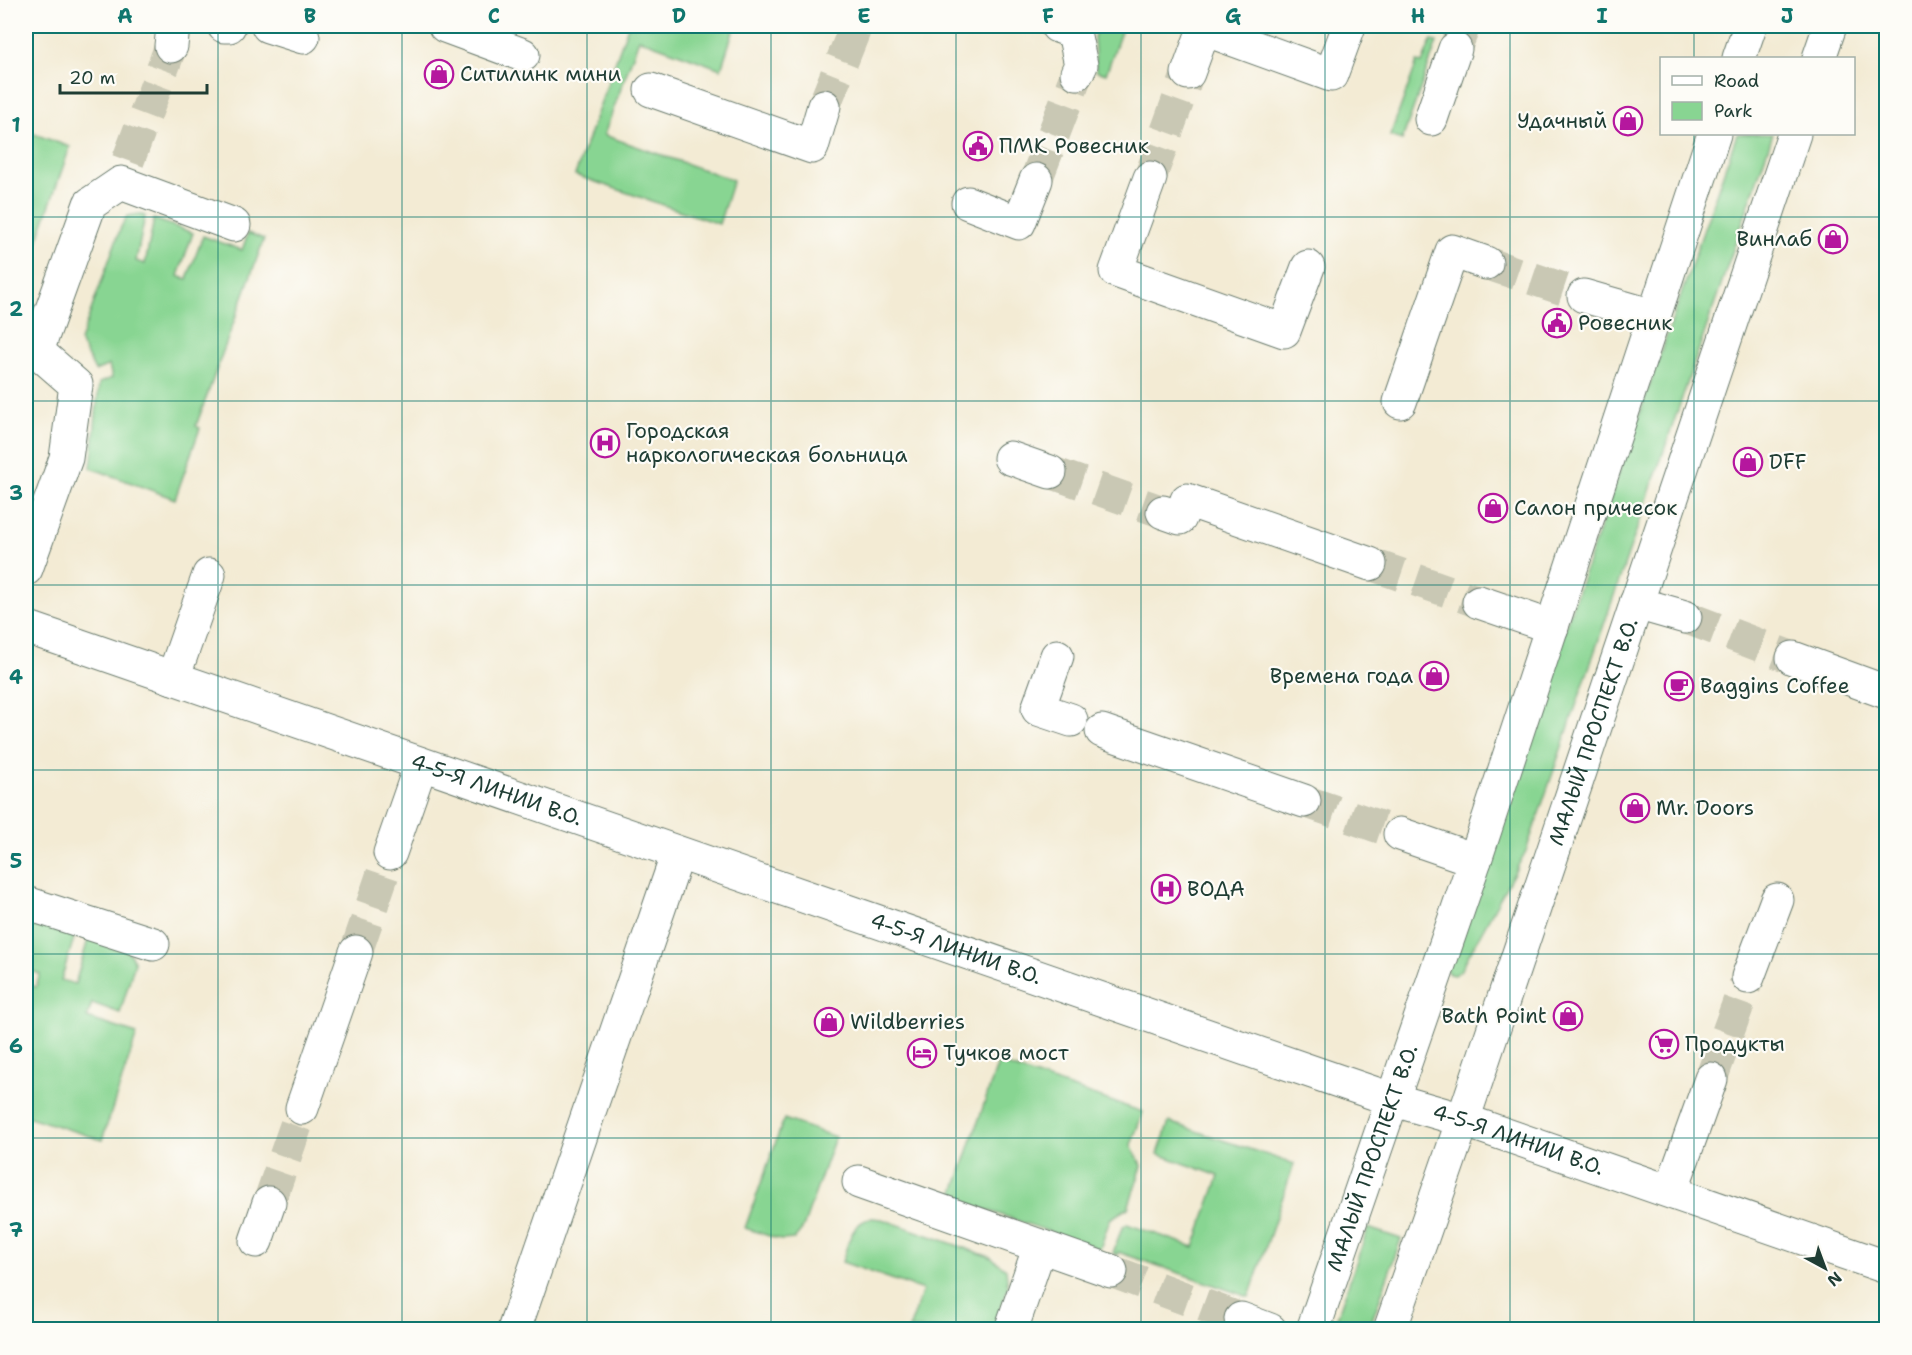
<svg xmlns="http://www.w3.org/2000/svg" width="1912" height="1355" font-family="'Shantell Sans',sans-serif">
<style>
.green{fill:#88d592;stroke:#548963;stroke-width:1.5}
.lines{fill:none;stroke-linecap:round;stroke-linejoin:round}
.minor-tunnel{stroke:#c9c8b4;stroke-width:33;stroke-dasharray:33 16;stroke-linecap:butt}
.minor-casing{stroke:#697a6c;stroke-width:35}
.major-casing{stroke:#697a6c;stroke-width:35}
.minor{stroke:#fff;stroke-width:33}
.major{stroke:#fff;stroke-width:33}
.grid{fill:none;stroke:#0f766e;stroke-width:1.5;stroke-opacity:0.55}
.labels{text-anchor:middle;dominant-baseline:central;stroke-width:4.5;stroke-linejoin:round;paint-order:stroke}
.poi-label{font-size:21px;fill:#1f3d34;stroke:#fdfcf7;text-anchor:start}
.street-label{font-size:21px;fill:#1f3d34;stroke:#fdfcf7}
.neatline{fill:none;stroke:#0f766e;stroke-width:2}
.grid-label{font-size:20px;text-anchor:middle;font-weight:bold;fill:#0f766e}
</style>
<rect width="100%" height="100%" fill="#fdfcf7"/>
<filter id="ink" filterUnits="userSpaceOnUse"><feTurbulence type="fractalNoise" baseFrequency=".0167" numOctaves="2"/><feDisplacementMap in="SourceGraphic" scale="12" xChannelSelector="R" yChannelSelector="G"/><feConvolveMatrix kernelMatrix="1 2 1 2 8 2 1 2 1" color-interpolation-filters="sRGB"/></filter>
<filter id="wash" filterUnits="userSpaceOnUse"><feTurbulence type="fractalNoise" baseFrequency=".008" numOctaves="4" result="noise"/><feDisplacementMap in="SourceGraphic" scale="24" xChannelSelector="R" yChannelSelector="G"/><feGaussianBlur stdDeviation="1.35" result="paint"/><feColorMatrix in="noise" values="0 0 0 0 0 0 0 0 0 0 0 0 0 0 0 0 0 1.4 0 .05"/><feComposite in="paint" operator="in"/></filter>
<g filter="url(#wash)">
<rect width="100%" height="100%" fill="#f3ebd4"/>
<path class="green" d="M628 26H735L721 69 639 39 604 135 733 180 719 224 575 175Z
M1098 26H1123L1106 74 1096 71 1094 37Z
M1431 41 1437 42 1402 140 1390 136 1417 62 1422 63Z
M26 131 70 147 26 273Z
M1737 134H1773L1526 851 1460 971 1454 975 1449 974 1446 970Z
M139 214 145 216 136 261 145 264 154 219 193 233 178 276 187 279 203 236 242 250 248 233 264 239 196 426 200 428 175 499 91 468 99 383 112 378 109 365 95 371 80 341 121 227 127 216Z
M26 916 76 932 61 980 75 984 89 936 125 947 135 962 120 1013 92 1003 87 1018 137 1034 102 1140 26 1116V1091L30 1075 27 1074 32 1053 26 1051V984L36 987 40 974 26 969Z
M998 1063 1143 1112 1131 1145 1142 1166 1128 1208 1110 1219 1100 1249 952 1198Z
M784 1119 835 1137 803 1228 794 1239 781 1240 745 1228Z
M1169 1122 1294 1164 1249 1297 1118 1252 1117 1255 1113 1253 1122 1228 1127 1224 1194 1247 1219 1176 1158 1154Z
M872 1218 882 1219 990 1257 1006 1269 1008 1288 993 1329H909L923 1290 842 1262C848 1244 851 1222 872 1218Z
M1368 1228 1401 1239 1369 1329H1333Z"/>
</g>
<g filter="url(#ink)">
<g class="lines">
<path class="minor-tunnel" d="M1455 49 1464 26
M824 106 856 26
M128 161 171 46
M1150 178 1188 73
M1036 180 1077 73
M1486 263 1584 296
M1050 472 1163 512
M1370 564 1479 602
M1685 617 1793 658
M1304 801 1400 834
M356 952 390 853
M1711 1079 1748 977
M269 1203 302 1108
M1111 1271 1241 1319"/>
<g class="minor-casing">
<g id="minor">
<path d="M224 26H229"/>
<path d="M268 26 303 37"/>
<path d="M445 26 523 55"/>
<path d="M1057 26 1074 32 1081 65 1077 73"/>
<path d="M171 46 173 26"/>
<path d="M1188 73 1204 29 1331 75 1349 26"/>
<path d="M651 90 812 147 824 106"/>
<path d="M1431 119 1455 49"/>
<path d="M1150 178 1116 271 1284 331 1308 267"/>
<path d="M968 203 1019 223 1036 180"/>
<path d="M1584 296 1654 316"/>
<path d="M26 350 37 351 76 385 66 458 26 569"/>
<path d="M37 351 90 204 121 183 234 225"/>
<path d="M1400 402 1452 251 1486 263"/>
<path d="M1010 458 1050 472"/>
<path d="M1163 512 1180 518 1187 500 1370 564"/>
<path d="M1479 602 1552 627"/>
<path d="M1636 603 1685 617"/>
<path id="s1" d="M26 627 1321 1075 1394 1100 1463 1120 1886 1267"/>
<path d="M1057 656 1038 709 1071 720"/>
<path d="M1793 658 1886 692"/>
<path d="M173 678 209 575"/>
<path d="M1102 731 1304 801"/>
<path d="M1400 834 1475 860"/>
<path d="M390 853 421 764"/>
<path d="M26 903 153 944"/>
<path d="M1748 977 1777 900"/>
<path d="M302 1108 356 952"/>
<path d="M859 1182 1111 1271"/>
<path d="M1671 1191 1711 1079"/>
<path d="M256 1241 269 1203"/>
<path d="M1241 1319 1270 1330"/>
<path d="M514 1330 678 853"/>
<path d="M1011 1330 1040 1246"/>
</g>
</g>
<g class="major-casing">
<g id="major">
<path d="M1739 58 1750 26"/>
<path d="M1819 58 1830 26"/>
<path id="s2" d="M1313 1330 1475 860 1714 134"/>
<path id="s3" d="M1390 1330 1463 1120 1794 134"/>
</g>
</g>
<use href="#minor" class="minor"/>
<use href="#major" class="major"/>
</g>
</g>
<path class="grid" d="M218 26V1330M402 26V1330M587 26V1330M771 26V1330M956 26V1330M1141 26V1330M1325 26V1330M1510 26V1330M1694 26V58M1694 134V1330M26 217H1886M26 401H1886M26 585H1886M26 770H1886M26 954H1886M26 1138H1886"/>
<defs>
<g id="shop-ring" transform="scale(1.5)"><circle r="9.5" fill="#fdfcf7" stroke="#b5179e" stroke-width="1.5"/><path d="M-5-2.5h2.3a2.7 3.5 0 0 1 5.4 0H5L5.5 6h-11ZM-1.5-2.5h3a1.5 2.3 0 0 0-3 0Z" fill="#b5179e"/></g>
<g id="civic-ring" transform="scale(1.5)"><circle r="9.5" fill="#fdfcf7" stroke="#b5179e" stroke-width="1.5"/><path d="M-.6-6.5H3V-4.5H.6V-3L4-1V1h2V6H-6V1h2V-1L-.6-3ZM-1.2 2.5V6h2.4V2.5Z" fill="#b5179e"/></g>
<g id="hospital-ring" transform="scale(1.5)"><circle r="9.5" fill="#fdfcf7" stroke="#b5179e" stroke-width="1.5"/><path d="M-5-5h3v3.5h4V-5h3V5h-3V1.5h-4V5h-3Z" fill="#b5179e"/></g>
<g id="cafe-ring" transform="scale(1.5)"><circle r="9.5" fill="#fdfcf7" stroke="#b5179e" stroke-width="1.5"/><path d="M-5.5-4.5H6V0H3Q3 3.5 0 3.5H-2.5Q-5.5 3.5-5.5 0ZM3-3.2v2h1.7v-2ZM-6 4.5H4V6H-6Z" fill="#b5179e"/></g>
<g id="supermarket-ring" transform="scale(1.5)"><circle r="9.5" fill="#fdfcf7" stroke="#b5179e" stroke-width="1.5"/><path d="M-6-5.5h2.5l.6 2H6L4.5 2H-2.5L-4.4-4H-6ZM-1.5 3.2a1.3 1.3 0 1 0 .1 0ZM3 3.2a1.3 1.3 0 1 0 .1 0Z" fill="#b5179e"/></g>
<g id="hotel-ring" transform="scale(1.5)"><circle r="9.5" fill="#fdfcf7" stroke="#b5179e" stroke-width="1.5"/><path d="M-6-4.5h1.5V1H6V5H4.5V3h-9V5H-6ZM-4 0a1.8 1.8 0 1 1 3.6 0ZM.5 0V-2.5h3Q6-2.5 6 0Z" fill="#b5179e"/></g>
</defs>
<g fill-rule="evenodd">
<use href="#shop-ring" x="439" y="74"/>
<use href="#shop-ring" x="1628" y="121"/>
<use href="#civic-ring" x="978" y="146"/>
<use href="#shop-ring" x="1833" y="239"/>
<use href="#civic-ring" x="1557" y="323"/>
<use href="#hospital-ring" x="605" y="443"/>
<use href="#shop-ring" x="1748" y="462"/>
<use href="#shop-ring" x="1493" y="508"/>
<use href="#shop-ring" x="1434" y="676"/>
<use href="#cafe-ring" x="1679" y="686"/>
<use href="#shop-ring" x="1635" y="808"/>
<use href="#hospital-ring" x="1166" y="889"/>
<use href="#shop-ring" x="1568" y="1016"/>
<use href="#shop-ring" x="829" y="1022"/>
<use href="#supermarket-ring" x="1664" y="1044"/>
<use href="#hotel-ring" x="922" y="1053"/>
</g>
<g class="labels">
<g class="poi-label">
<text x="460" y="74">Ситилинк мини</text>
<text x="1607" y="121" text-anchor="end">Удачный</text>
<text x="999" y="146">ПМК Ровесник</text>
<text x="1812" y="239" text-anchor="end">Винлаб</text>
<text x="1578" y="323">Ровесник</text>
<text x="626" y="431">Городская<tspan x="626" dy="24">наркологическая больница</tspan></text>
<text x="1769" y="462">DFF</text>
<text x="1514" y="508">Салон причесок</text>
<text x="1413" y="676" text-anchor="end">Времена года</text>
<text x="1700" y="686">Baggins Coffee</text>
<text x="1656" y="808">Mr. Doors</text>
<text x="1187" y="889">ВОДА</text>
<text x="1547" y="1016" text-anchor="end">Bath Point</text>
<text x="850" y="1022">Wildberries</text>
<text x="1685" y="1044">Продукты</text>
<text x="943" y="1053">Тучков мост</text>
</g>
<g class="street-label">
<text stroke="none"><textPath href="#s3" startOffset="632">МАЛЫЙ ПРОСПЕКТ В.О.</textPath></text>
<text stroke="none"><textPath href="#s1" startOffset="498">4-5-Я ЛИНИИ В.О.</textPath></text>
<text stroke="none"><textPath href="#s1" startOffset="984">4-5-Я ЛИНИИ В.О.</textPath></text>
<text stroke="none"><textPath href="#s1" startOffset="1578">4-5-Я ЛИНИИ В.О.</textPath></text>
<text stroke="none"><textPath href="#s2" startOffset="182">МАЛЫЙ ПРОСПЕКТ В.О.</textPath></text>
</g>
</g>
<rect width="1912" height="1355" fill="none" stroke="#fdfcf7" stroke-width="66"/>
<rect x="1660" y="57" width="195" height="78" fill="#fdfcf7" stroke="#a4b0a9" stroke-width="1.5"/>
<rect x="1672" y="76" width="30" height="9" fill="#ffffff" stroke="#a4b0a9" stroke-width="1.5"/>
<text x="1714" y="87" font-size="18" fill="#1f3d34">Road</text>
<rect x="1672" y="102" width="30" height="18" fill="#88d592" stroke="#a4b0a9" stroke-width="1.5"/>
<text x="1714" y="117" font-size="18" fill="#1f3d34">Park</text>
<g transform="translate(1825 1268) rotate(139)" stroke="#fdfcf7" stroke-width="4.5" paint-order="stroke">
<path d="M0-4.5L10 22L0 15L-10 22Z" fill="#1f3d34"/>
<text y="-9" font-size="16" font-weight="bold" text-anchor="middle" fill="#1f3d34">N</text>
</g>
<path d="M60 84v9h147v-9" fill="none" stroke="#1f3d34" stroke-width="3"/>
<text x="69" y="84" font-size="18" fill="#1f3d34" stroke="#fdfcf7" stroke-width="4.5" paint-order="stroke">20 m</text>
<rect x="33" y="33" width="1846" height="1289" class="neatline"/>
<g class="grid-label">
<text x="125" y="23">A</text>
<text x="310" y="23">B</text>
<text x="494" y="23">C</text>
<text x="679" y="23">D</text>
<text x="864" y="23">E</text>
<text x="1048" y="23">F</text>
<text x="1233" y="23">G</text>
<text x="1418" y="23">H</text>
<text x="1602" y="23">I</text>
<text x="1787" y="23">J</text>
<text x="16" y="132">1</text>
<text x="16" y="316">2</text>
<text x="16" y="500">3</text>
<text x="16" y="684">4</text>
<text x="16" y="868">5</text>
<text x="16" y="1053">6</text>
<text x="16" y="1237">7</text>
</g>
</svg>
